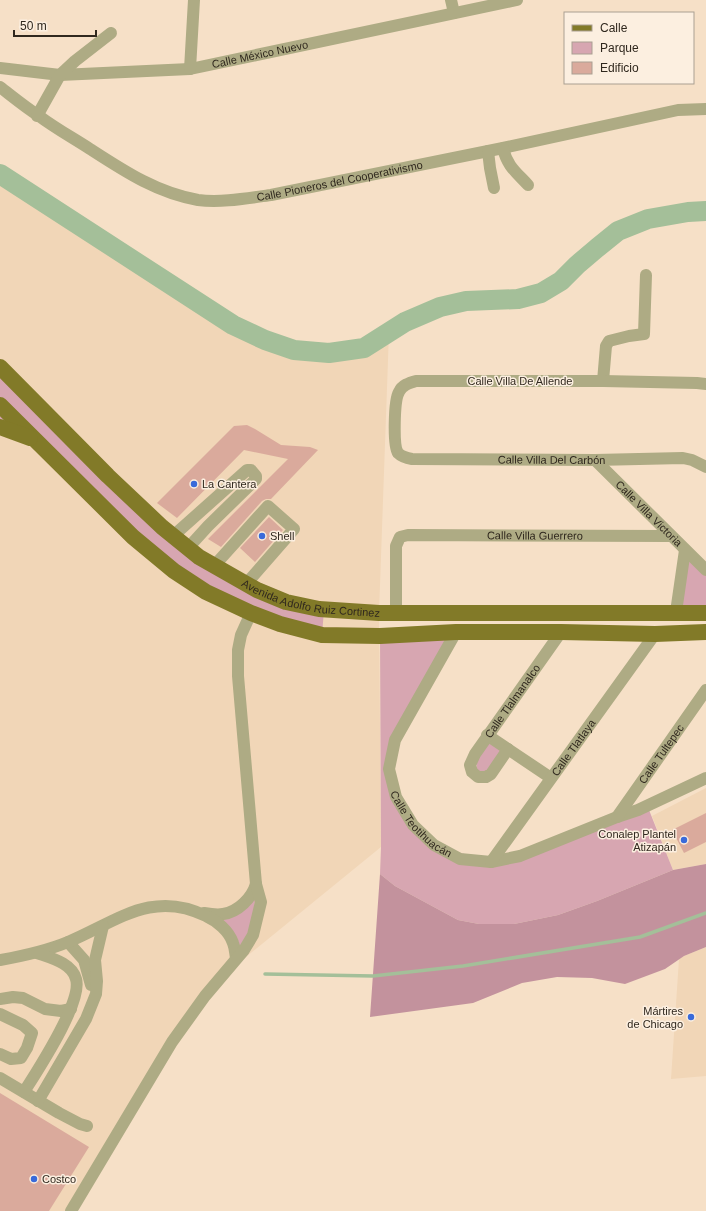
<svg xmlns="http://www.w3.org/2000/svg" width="706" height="1211" font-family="Arial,sans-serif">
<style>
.built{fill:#f1d6b7}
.green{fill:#d7a6b1}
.forest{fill:#c3929d}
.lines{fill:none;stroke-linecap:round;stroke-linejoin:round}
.stream{stroke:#a4bf99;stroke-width:3.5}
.river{stroke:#a4bf99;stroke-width:20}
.building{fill:#daaa9c}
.minor{stroke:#aeab84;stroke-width:12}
.major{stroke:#827a28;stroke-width:16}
.poi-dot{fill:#396ada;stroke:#fcefe0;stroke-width:1.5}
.labels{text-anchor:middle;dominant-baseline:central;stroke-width:3;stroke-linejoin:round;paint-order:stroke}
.street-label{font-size:11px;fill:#30281e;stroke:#fcefe0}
.poi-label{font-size:11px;fill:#30281e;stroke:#fcefe0;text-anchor:start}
</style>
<rect width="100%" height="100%" fill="#f6e0c7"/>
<path class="built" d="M0 174 233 325 265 340 294 350 329 353 364 348 389 332 379 613 381 847 219 979 71 1211H0Z
M706 788V864L673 870 652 816Z
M706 947V1076L671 1079 679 959 684 956Z"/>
<path class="green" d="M0 367 199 557 324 610 322 635 206 592 34 440 0 427Z
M685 550 706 570V613L676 612Z
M456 632 406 720 389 769 396 797 434 845 491 862 647 805 673 870 597 901 558 915 514 924H479L458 920 395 886 380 874 381 847 380 636Z
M487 735 508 749 491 774 478 777 475 754Z
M256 884 253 935 236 958 217 914H224Z"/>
<path class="forest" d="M706 864V947L684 956 665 969 625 984 592 978 557 977 522 983 473 1003 370 1017 380 874 395 886 458 920 479 924H514L558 915 597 901 673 870Z"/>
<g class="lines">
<path class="stream" d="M265 974 373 976 463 966 640 937 706 913"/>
<path class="river" d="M0 174 233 325 265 340 294 350 329 353 364 348 405 322 440 307 466 301 518 299 541 293 561 281 577 265 597 248 618 231 648 219 688 212 706 211"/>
</g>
<path class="building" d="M247 425 255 429 281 445 310 447 318 450 271 499H266L262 501 221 547 208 539 288 459 244 450 177 518 157 503 234 426Z
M269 517 283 530 255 562 240 548Z
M706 813V842L684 853 672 830Z
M0 1093 89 1147 49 1211H0Z"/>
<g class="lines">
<g class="minor">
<path d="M451 0 454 13"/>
<path id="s1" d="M0 68 60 75 190 69 517 0"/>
<path d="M190 69 194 0"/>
<path id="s2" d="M0 87C13 97 25 107 39 116 55 128 73 138 90 149 124 171 157 193 198 200 222 203 248 198 271 195L503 148 678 110 706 109"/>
<path d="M37 116 60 75 75 61 111 33"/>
<path d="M503 148C507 166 516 172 528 185"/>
<path d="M488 151 490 168 494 188"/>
<path d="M603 381 606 346 609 341 629 336 644 334 646 275"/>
<path id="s3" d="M706 384 697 383 603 381H416C409 383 402 385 399 392 394 400 393 446 398 453 402 457 406 458 412 459L595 460 683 458 692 460 706 467"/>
<path id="s4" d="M595 460 706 570"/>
<path d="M173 536 247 470H251L256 476V479L208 526 188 548"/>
<path d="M214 566 268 506 294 529 246 584"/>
<path d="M676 612 685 550"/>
<path id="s5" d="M396 614V546L400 537 408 535 671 536"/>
<path id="s6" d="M456 632 395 740 389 769 396 797 413 825 434 845 460 859 491 862 520 856 617 817 638 810 706 778"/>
<path d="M487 735 551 778"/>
<path id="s7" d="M508 749 491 774 486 777H478L472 772 470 765 475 754 561 632"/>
<path id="s8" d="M617 817 706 690"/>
<path id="s9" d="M491 862 655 634"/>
<path d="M204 913C210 914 217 915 223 914 238 912 252 898 256 884"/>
<path d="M68 942 84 960 91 985"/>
<path d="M0 960C23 956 46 951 68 942 116 922 152 889 206 916 217 921 229 931 233 943 235 948 235 953 236 958"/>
<path d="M0 999 13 997 23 998 45 1009 61 1011 71 1009"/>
<path d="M0 1014 23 1025 32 1033 27 1048 21 1058 11 1059 0 1054"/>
<path d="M0 1078 59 1113 80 1124 87 1126"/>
<path d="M24 1092C37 1071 83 1002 76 979 72 963 51 958 37 953"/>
<path d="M38 1101 86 1019 96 994 97 981 95 960 103 926"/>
<path d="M71 1211 172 1042 205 996 244 950 253 935 261 902 256 884 238 676V650L241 635 251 613"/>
</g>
<g class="major">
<path id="s10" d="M0 367 108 476 162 527 199 557 257 590 286 602 319 609 379 613H706"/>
<path d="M0 405 133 537 174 571 206 592 251 613 280 624 322 635 380 636 456 632H561L655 634 706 632"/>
<path d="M0 427 30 438"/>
</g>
</g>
<g class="poi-dot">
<circle cx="194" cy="484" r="4"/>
<circle cx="262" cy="536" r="4"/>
<circle cx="684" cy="840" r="4"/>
<circle cx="691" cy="1017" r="4"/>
<circle cx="34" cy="1179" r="4"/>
</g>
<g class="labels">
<g class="street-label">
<text stroke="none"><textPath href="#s1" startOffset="262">Calle México Nuevo</textPath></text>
<text stroke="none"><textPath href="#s2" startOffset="373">Calle Pioneros del Cooperativismo</textPath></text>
<text x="520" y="381">Calle Villa De Allende</text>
<text stroke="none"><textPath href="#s3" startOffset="528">Calle Villa Del Carbón</textPath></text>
<text stroke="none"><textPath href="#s4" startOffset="76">Calle Villa Victoria</textPath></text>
<text stroke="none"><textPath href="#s5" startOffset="213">Calle Villa Guerrero</textPath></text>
<text stroke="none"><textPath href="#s10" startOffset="397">Avenida Adolfo Ruiz Cortinez</textPath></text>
<text stroke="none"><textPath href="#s7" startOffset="136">Calle Tlalmanalco</textPath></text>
<text stroke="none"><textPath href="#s9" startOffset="141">Calle Tlatlaya</textPath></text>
<text stroke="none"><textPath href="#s8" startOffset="77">Calle Tultepec</textPath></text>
<text stroke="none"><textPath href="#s6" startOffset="220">Calle Teotihuacán</textPath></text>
</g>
<g class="poi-label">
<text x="202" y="484">La Cantera</text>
<text x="270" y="536">Shell</text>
<text x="676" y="834" text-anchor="end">Conalep Plantel<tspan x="676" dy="13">Atizapán</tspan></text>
<text x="683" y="1011" text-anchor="end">Mártires<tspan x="683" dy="13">de Chicago</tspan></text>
<text x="42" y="1179">Costco</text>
</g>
</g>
<rect x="564" y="12" width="130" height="72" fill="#fcefe0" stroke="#aa9f92"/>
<rect x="572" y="25" width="20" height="6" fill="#827a28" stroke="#aa9f92"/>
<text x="600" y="32" font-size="12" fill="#30281e">Calle</text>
<rect x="572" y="42" width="20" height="12" fill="#d7a6b1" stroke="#aa9f92"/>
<text x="600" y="52" font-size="12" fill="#30281e">Parque</text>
<rect x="572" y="62" width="20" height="12" fill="#daaa9c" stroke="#aa9f92"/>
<text x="600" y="72" font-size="12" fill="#30281e">Edificio</text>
<path d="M14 30v6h82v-6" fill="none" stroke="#30281e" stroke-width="2"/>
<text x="20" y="30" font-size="12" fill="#30281e" stroke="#fcefe0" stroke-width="3" paint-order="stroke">50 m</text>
</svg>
